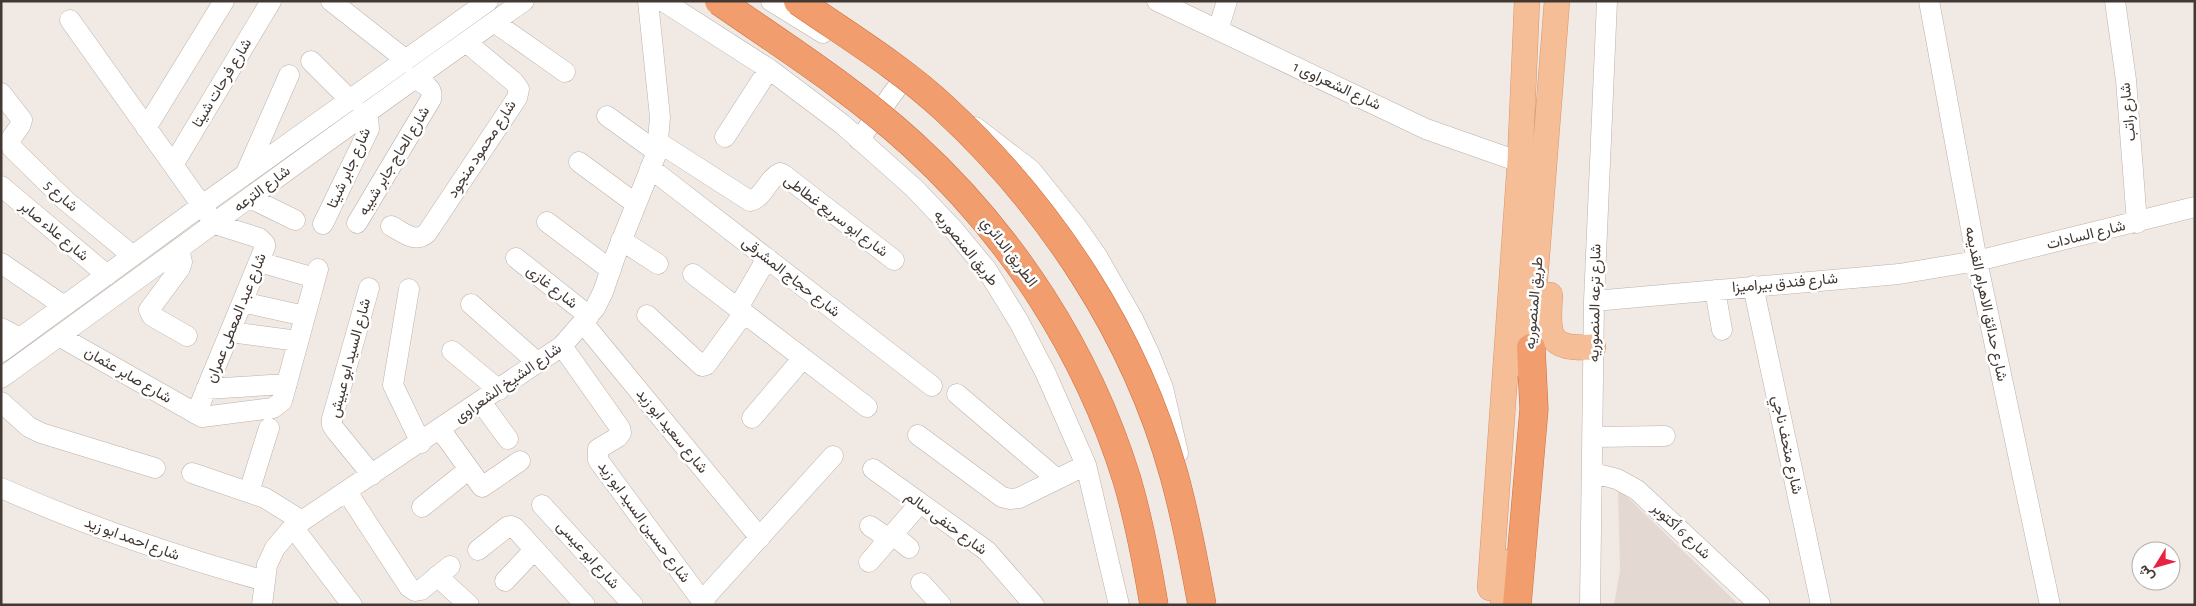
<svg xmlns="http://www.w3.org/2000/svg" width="2196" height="606" font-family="'Alegreya Sans',Vazirmatn,sans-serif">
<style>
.residential{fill:#e4d9d2}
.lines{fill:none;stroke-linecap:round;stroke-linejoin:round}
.minor-casing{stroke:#beb1aa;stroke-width:21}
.major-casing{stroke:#d99569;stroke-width:26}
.highway-casing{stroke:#cf6e3f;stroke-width:29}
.minor{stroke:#fff;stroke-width:20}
.major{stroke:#f5be97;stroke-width:25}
.highway{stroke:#f19d6d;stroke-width:28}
.highway-bridge-casing{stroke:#cf6e3f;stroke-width:29;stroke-linecap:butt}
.highway-bridge{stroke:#f19d6d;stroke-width:28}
.labels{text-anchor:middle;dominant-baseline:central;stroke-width:5;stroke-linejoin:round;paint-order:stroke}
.street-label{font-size:15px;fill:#423834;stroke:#fff}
</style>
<rect width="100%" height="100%" fill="#f0e9e4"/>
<path class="residential" d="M1618 488 1739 605H1614L1620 571Z"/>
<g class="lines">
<g class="minor-casing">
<path id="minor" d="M331 1 406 60
M663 1 769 69 842 124 914 188 953 229 987 270 1019 322 1046 374 1086 465 1119 605
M771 1 823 33
M1157 1 1426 129 1520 162
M1929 1 1977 261 2050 605
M2115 1 2126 80 2137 223
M70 20 215 224 259 238 265 244V247L196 414
M494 22 565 72
M1218 30 1227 1
M311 61 350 100
M1 93 22 120 20 126 10 140 12 148 66 201 133 256
M607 116 657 152
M975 127 1031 170 1076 226 1097 256 1133 319 1149 353 1163 388 1178 453
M146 128 224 1
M725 137 769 69
M859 140 901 82
M658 142 750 201C764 198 767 179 780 173L784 175 894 260
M579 162 636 204
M173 165 271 1
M650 168 932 386
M245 175 289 75
M1 186 107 275
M250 198 295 220
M547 222 611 270
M357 223 431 99C434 87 423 84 414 78
M323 224 369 129 368 118 363 113
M391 226C403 232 415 244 427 233L517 98 519 89 514 82 466 42
M621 240 658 264
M179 250 182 262 180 268 149 310 152 316 187 336
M516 258 589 316
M259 262 315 278
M1 263 64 306
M693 274 867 407
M1753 286 1821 605
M369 288 332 419V425L336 431 372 475
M409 289 393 385 421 443
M1715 290 1722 330
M1594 301 1899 274 1977 261 2195 207
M242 302 305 316
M471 304 538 363
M738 308 767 258
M647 315 702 366 706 365 744 313
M584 324 760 538
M1 328 20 338
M230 332 298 341
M59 336 202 417 273 408 282 401 318 269
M562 346 620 428 621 433 618 437 598 449V460L705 605
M452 351 499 390
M1 352 201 206 488 1
M1 378C176 252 348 124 524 1
M206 389 287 384
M957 394 1057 479
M1 402 29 427 41 433 155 468
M481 402 508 439
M752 418 803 358
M440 429 482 487 520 461
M918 435 1002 497 1010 499 1019 498 1086 465
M1593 437 1665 436
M873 469 987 551 1034 605
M192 473 265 498 302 521
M1593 473 1617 479 1637 490 1760 605
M1 488C87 526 175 556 265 581
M249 492 269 428
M347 492 409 587 415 591 421 590 450 566
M542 505 633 605
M422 507 468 470
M870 526 889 539
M293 527 352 605
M893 535 909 548
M478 550 507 527 511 526 515 528 585 605
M869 562 920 503
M437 576 469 605
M505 581 534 550
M921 583 941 605
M702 601 833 456
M262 605 267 565 275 548 293 527 562 346 595 308 603 292 615 257 657 152 660 117 648 1
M1590 605 1594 301 1607 1"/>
</g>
<g class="major-casing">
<path id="major" d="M1550 295C1547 336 1547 350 1593 347
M1528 369 1557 1
M1490 588 1520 162 1527 1
M1503 605 1508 562"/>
</g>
<g class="highway-casing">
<path id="highway" d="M1517 605 1534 409 1531 348"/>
</g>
<use href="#minor" class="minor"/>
<use href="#major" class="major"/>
<use href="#highway" class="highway"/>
<g class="highway-bridge-casing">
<path id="highway-bridge" d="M719 1C784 46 853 90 912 144 1011 234 1087 351 1127 480 1139 521 1147 563 1154 605
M798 1C847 35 900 67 944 108 1051 207 1135 335 1174 475 1186 518 1194 561 1202 605"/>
</g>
<use href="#highway-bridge" class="highway-bridge"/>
</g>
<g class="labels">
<g class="street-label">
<text transform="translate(222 83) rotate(-59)">شارع فرحات شيتا</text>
<text transform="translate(1337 86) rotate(25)">شارع الشعراوى 1</text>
<text transform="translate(2128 112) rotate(-96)">شارع راتب</text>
<text transform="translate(482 149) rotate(-57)">شارع محمود منجود</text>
<text transform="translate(394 161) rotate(-59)">شارع الحاج جابر شيبه</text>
<text transform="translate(349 168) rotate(-66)">شارع جابر شيتا</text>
<text transform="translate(262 189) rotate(-37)">شارع الترعه</text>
<text transform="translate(61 196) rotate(41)">شارع 5</text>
<text transform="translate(836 216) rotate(37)">شارع ابو سريع غطاطى</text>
<text transform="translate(54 231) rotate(40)">شارع علاء صابر</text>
<text transform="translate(2086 235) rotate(-14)">شارع السادات</text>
<text transform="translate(966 248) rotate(51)">طريق المنصوريه</text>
<text transform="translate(1009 252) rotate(53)">الطريق الدائري</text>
<text transform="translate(791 277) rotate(38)">شارع حجاج المشرقى</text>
<text transform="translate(1785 283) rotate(-5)">شارع فندق بيراميزا</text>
<text transform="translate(552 287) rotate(38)">شارع غازى</text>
<text transform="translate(1534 303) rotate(-85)">طريق المنصوريه</text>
<text transform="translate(1595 303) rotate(-89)">شارع ترعه المنصوريه</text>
<text transform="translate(1986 304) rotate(78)">شارع حدائق الاهرام القديمه</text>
<text transform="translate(236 318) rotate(-68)">شارع عبد المعطى عمران</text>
<text transform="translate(350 358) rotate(-75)">شارع السيد ابو عبيش</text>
<text transform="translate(128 375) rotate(30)">شارع صابر عثمان</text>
<text transform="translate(508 383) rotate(-35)">شارع الشيخ الشعراوى</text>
<text transform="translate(672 431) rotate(51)">شارع سعيد ابو زيد</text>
<text transform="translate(1787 445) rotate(78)">شارع متحف ناجي</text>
<text transform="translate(644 522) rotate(54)">شارع حسين السيد ابو زيد</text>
<text transform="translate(946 523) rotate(36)">شارع حنفى سالم</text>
<text transform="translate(1681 531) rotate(43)">شارع 6 أكتوبر</text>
<text transform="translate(132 539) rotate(20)">شارع احمد ابو زيد</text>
<text transform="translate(588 555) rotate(48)">شارع ابو عيسى</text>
</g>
</g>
<rect width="2196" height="606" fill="none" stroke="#423834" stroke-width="5"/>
<g transform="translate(2156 566) rotate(233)"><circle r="24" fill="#ffffff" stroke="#b3afae"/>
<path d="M0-4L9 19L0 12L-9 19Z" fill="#e82341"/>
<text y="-8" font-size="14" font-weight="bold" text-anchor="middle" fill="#423834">ش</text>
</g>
</svg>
